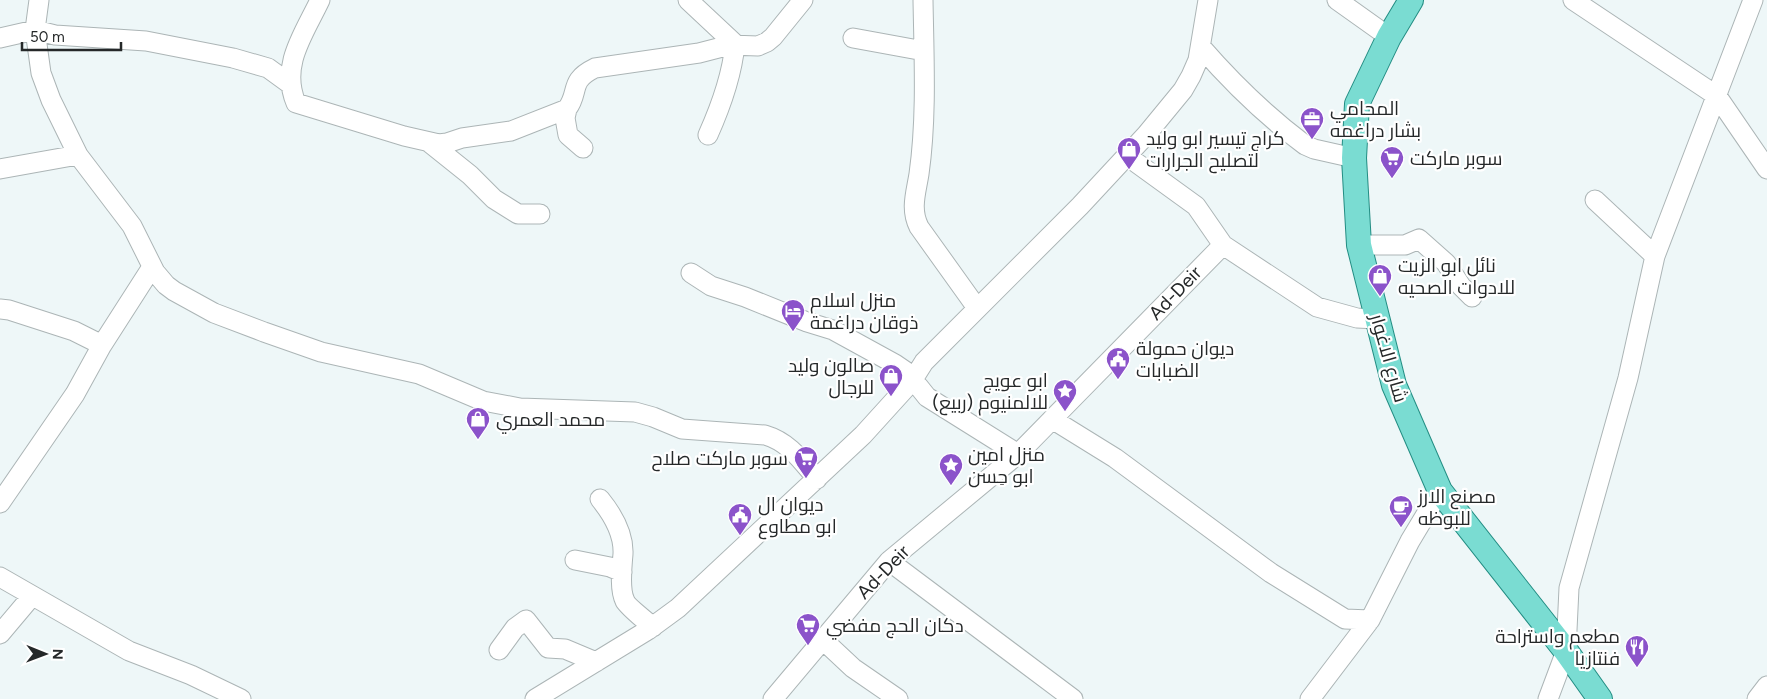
<svg xmlns="http://www.w3.org/2000/svg" width="1767" height="699" font-family="Figtree,Cairo,sans-serif">
<style>
.lines{fill:none;stroke-linecap:round;stroke-linejoin:round}
.minor-casing{stroke:#acb5b6;stroke-width:21}
.major-casing{stroke:#238d83;stroke-width:26}
.minor{stroke:#fff;stroke-width:19}
.major{stroke:#7adcd2;stroke-width:24}
.labels{text-anchor:middle;dominant-baseline:central;stroke-width:4.5;stroke-linejoin:round;paint-order:stroke}
.poi-label{font-size:19px;fill:#252829;stroke:#fff;text-anchor:start}
.street-label{font-size:19px;fill:#252829;stroke:#fff}
</style>
<rect width="100%" height="100%" fill="#eef7f8"/>
<g class="lines">
<g class="minor-casing">
<path id="minor" d="M39 0 35 30 41 73 51 100 78 155 132 226 155 272 166 285 174 291 214 313 264 332 321 352 419 374 483 401 520 408 635 412 653 417 682 429 765 435C789 442 801 460 817 479
M320 0C304 34 280 65 296 103L404 136 439 144 447 143 462 138 511 131 567 109C580 92 568 81 595 68L699 53 730 45 758 46 767 42 773 37 803 0
M688 0 735 44C732 76 721 106 708 135
M923 0C924 58 927 117 919 174 916 193 910 209 919 227L977 308
M1337 0 1389 37
M1573 0 1717 96 1767 169
M0 38 35 30 55 35 146 41 233 58 268 68 290 84
M853 38 924 51
M1201 47C1234 85 1265 115 1305 145L1314 149 1354 158
M567 109 565 118 568 135 583 148
M430 143 470 175 494 199 518 214H540
M1127 156 1196 206 1223 245
M0 169 78 155
M1595 200 1655 256
M1359 245H1405L1419 239 1446 263 1461 286 1472 297
M691 273 711 286 745 297 807 322 833 330 895 364 914 377
M0 309 9 310 74 331 102 345
M912 381 919 387 927 397 1018 454
M1052 419 1115 458 1271 573 1345 619 1370 620 1410 541 1440 491
M600 499C613 515 624 533 623 554 622 567 619 589 625 601 627 606 647 622 653 627
M0 503 75 394 102 345 152 267
M575 560 610 567 622 572
M889 561 1073 699
M0 577 129 651 191 675 241 699
M0 634 32 596
M822 639 853 668 898 699
M499 650 515 628 526 620 548 648 565 649 596 662
M535 699 648 630 678 608 863 435 912 381 924 362 1080 206 1146 135 1183 90 1191 76 1198 60 1208 0
M773 699 889 561 1018 454 1223 245 1317 307 1357 318 1377 319
M1310 699 1370 620
M1548 699 1566 651 1569 588 1628 378 1655 256 1753 0
M1757 699 1767 686"/>
</g>
<g class="major-casing">
<path id="major" d="M1411 0 1389 37 1357 104 1354 158 1359 245 1394 385 1440 491 1566 651 1600 699"/>
</g>
<use href="#minor" class="minor"/>
<use href="#major" class="major"/>
</g>
<defs>
<g id="office-pin" transform="scale(1.25)"><path d="M0 17L-7.5 6A9.5 9.5 0 1 1 7.5 6Z" fill="#8b53ca" stroke="#fff"/><path d="M-6-3h4V-5.5h4V-3h4V5H-6ZM-1-4.5V-3h2v-1.5ZM-6 0V1H6V0Z" fill="#fff"/></g>
<g id="shop-pin" transform="scale(1.25)"><path d="M0 17L-7.5 6A9.5 9.5 0 1 1 7.5 6Z" fill="#8b53ca" stroke="#fff"/><path d="M-5-2.5h2.3a2.7 3.5 0 0 1 5.4 0H5L5.5 6h-11ZM-1.5-2.5h3a1.5 2.3 0 0 0-3 0Z" fill="#fff"/></g>
<g id="supermarket-pin" transform="scale(1.25)"><path d="M0 17L-7.5 6A9.5 9.5 0 1 1 7.5 6Z" fill="#8b53ca" stroke="#fff"/><path d="M-6-5.5h2.5l.6 2H6L4.5 2H-2.5L-4.4-4H-6ZM-1.5 3.2a1.3 1.3 0 1 0 .1 0ZM3 3.2a1.3 1.3 0 1 0 .1 0Z" fill="#fff"/></g>
<g id="hotel-pin" transform="scale(1.25)"><path d="M0 17L-7.5 6A9.5 9.5 0 1 1 7.5 6Z" fill="#8b53ca" stroke="#fff"/><path d="M-6-4.5h1.5V1H6V5H4.5V3h-9V5H-6ZM-4 0a1.8 1.8 0 1 1 3.6 0ZM.5 0V-2.5h3Q6-2.5 6 0Z" fill="#fff"/></g>
<g id="civic-pin" transform="scale(1.25)"><path d="M0 17L-7.5 6A9.5 9.5 0 1 1 7.5 6Z" fill="#8b53ca" stroke="#fff"/><path d="M-.6-6.5H3V-4.5H.6V-3L4-1V1h2V6H-6V1h2V-1L-.6-3ZM-1.2 2.5V6h2.4V2.5Z" fill="#fff"/></g>
<g id="sight-pin" transform="scale(1.25)"><path d="M0 17L-7.5 6A9.5 9.5 0 1 1 7.5 6Z" fill="#8b53ca" stroke="#fff"/><path d="M0-6L1.8-2.2L6-1.7L2.9 1.2L3.7 5.4L0 3.3L-3.7 5.4L-2.9 1.2L-6-1.7L-1.8-2.2Z" fill="#fff"/></g>
<g id="cafe-pin" transform="scale(1.25)"><path d="M0 17L-7.5 6A9.5 9.5 0 1 1 7.5 6Z" fill="#8b53ca" stroke="#fff"/><path d="M-5.5-4.5H6V0H3Q3 3.5 0 3.5H-2.5Q-5.5 3.5-5.5 0ZM3-3.2v2h1.7v-2ZM-6 4.5H4V6H-6Z" fill="#fff"/></g>
<g id="restaurant-pin" transform="scale(1.25)"><path d="M0 17L-7.5 6A9.5 9.5 0 1 1 7.5 6Z" fill="#8b53ca" stroke="#fff"/><path d="M-5-6h1v4h1v-4h1v4h1v-4h1v5L-1.5 .5V6h-2V.5L-5-1ZM5-6V6H3V1.5H1.5Q1.5-4 5-6Z" fill="#fff"/></g>
</defs>
<g fill-rule="evenodd">
<use href="#office-pin" x="1312" y="119"/>
<use href="#shop-pin" x="1129" y="149"/>
<use href="#supermarket-pin" x="1392" y="158"/>
<use href="#shop-pin" x="1380" y="276"/>
<use href="#hotel-pin" x="793" y="311"/>
<use href="#civic-pin" x="1118" y="359"/>
<use href="#shop-pin" x="891" y="376"/>
<use href="#sight-pin" x="1065" y="391"/>
<use href="#shop-pin" x="478" y="419"/>
<use href="#supermarket-pin" x="806" y="458"/>
<use href="#sight-pin" x="951" y="465"/>
<use href="#cafe-pin" x="1401" y="507"/>
<use href="#civic-pin" x="740" y="515"/>
<use href="#supermarket-pin" x="808" y="625"/>
<use href="#restaurant-pin" x="1637" y="647"/>
</g>
<g class="labels">
<g class="poi-label">
<text x="1330" y="108">المحامي<tspan x="1330" dy="22">بشار دراغمه</tspan></text>
<text x="1146" y="138">كراج تيسير ابو وليد<tspan x="1146" dy="22">لتصليح الجرارات</tspan></text>
<text x="1410" y="158">سوبر ماركت</text>
<text x="1398" y="265">نائل ابو الزيت<tspan x="1398" dy="22">للادوات الصحيه</tspan></text>
<text x="810" y="300">منزل اسلام<tspan x="810" dy="22">ذوقان دراغمة</tspan></text>
<text x="1136" y="348">ديوان حمولة<tspan x="1136" dy="22">الضبابات</tspan></text>
<text x="874" y="365" text-anchor="end">صالون وليد<tspan x="874" dy="22">للرجال</tspan></text>
<text x="1048" y="380" text-anchor="end">ابو عويج<tspan x="1048" dy="22">للالمنيوم (ربيع)</tspan></text>
<text x="496" y="419">محمد العمري</text>
<text x="968" y="454">منزل امين<tspan x="968" dy="22">ابو حِسن</tspan></text>
<text x="788" y="458" text-anchor="end">سوبر ماركت صلاح</text>
<text x="1418" y="496">مصنع الارز<tspan x="1418" dy="22">للبوظه</tspan></text>
<text x="758" y="504">ديوان ال<tspan x="758" dy="22">ابو مطاوع</tspan></text>
<text x="826" y="625">دكان الحج مفضي</text>
<text x="1620" y="636" text-anchor="end">مطعم واستراحة<tspan x="1620" dy="22">فنتازيا</tspan></text>
</g>
<g class="street-label">
<text transform="translate(1175 293) rotate(-46)">Ad-Deir</text>
<text transform="translate(1389 358) rotate(74)">شارع الاغوار</text>
<text transform="translate(883 572) rotate(-46)">Ad-Deir</text>
</g>
</g>
<g transform="translate(45 654) rotate(91)" stroke="#ffffff" stroke-width="4" paint-order="stroke">
<path d="M0-4L9 19L0 12L-9 19Z" fill="#252829"/>
<text y="-8" font-size="14" font-weight="bold" text-anchor="middle" fill="#252829">N</text>
</g>
<path d="M22 42v8h99v-8" fill="none" stroke="#252829" stroke-width="2.5"/>
<text x="30" y="42" font-size="15" fill="#252829" stroke="#ffffff" stroke-width="4" paint-order="stroke">50 m</text>
</svg>
